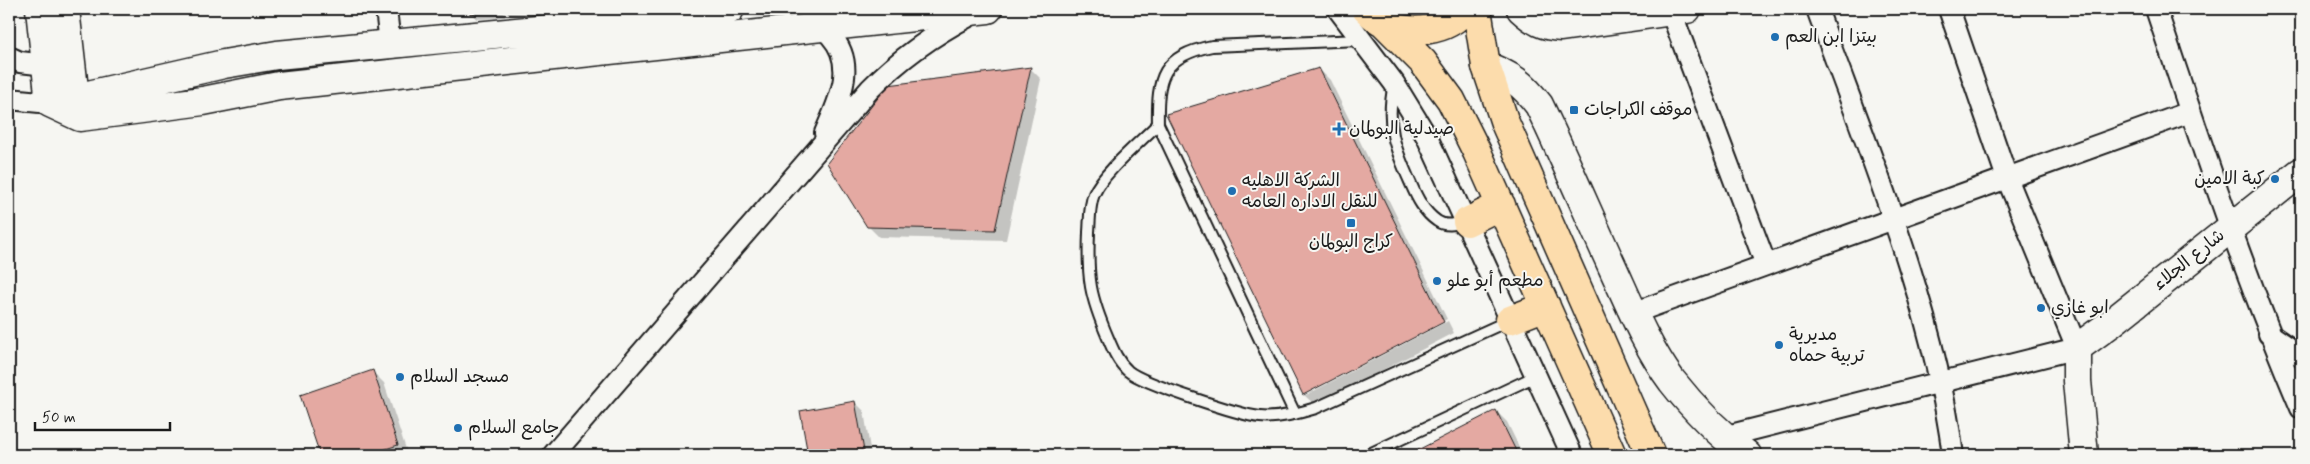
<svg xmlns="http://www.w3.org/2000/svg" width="2310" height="464" font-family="Mynerve,'Playpen Sans Arabic',sans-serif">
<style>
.shadow{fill:#0003}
.building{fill:#e4a9a2;stroke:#1c1c1c}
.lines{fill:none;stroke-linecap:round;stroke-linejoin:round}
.service-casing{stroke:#1c1c1c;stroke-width:14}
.minor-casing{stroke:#1c1c1c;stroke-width:24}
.secondary-casing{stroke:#1c1c1c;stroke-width:31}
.primary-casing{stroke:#1c1c1c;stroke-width:31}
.service{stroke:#f6f6f2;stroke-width:10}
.minor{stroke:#f6f6f2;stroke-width:20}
.secondary{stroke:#f6f6f2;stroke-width:28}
.primary{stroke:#fcdcac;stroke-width:28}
.poi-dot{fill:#1f6fb2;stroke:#f6f6f2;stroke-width:2}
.labels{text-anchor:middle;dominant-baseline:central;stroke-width:4;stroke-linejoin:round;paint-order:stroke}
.poi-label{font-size:18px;fill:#1c1c1c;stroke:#f6f6f2;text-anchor:start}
.street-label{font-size:18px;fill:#1c1c1c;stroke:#f6f6f2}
</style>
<rect width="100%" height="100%" fill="#f6f6f2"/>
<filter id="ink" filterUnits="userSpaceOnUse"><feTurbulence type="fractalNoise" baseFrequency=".02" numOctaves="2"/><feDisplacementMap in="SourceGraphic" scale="10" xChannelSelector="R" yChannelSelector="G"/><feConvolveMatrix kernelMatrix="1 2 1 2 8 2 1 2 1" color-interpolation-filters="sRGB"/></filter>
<g filter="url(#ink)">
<path class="shadow" d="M471 9H538V13L510 15 504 9 505 17 477 19 472 14Z
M539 9H570L542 12Z
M1030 68 1041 79 1006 240 879 237 868 226Z
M1319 69 1330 80 1447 319 1306 392V395L1448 321 1454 333 1315 405 1304 395 1167 115Z
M373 372 384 383 408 455H321L301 396Z
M9 374 14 389 9 392Z
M855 402 864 411 871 455H809L801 412Z
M1496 411 1507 422 1523 455H1411Z"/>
<path class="building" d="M470 9H500V11L470 14Z
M1031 67 995 230 867 227 827 163 888 85Z
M1319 68 1444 322 1303 395 1166 114Z
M373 370 398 445 367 455H320L300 395Z
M855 401 864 451 843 455H808L800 411Z
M1496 410 1518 455H1408Z"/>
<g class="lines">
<g class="service-casing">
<path id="service" d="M1394 84C1385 124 1395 149 1411 184 1417 198 1424 212 1437 221 1445 227 1457 224 1467 222
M1158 124C1140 142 1103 173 1094 194 1089 206 1090 220 1089 232 1087 279 1090 296 1108 338 1113 350 1118 362 1128 371 1142 383 1240 415 1260 417 1278 419 1299 413 1316 408L1510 320
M1295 414 1158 124C1157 77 1162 56 1212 46L1360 40
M1367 455 1536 376"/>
</g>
<g class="minor-casing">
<path id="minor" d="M386 9 390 44
M813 9C813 23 823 26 831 36 858 66 838 102 825 133
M1338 9 1394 83 1427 137 1572 455
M1670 9 1766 265
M1817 9C1869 153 1933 303 1953 455
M2156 9C2201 143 2245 278 2301 408
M9 57 20 62 46 65
M9 99 50 103 63 100
M1633 313 2190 112
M2269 334 2301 356
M1723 437 2077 348 2007 178 1949 9
M553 455 870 89C900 58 933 35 971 15"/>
</g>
<g class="secondary-casing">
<path id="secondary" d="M40 9 50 103 80 117 203 101 279 86 988 9
M65 9 75 98 224 64 277 55 662 18 730 9
M1521 9C1534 21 1543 26 1561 27L1687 9
M1486 66C1512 76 1522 83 1539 105 1564 157 1587 211 1611 264 1629 303 1646 346 1672 381 1694 409 1719 434 1747 455
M2084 455 2077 381V348L2110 324 2301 172"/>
</g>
<g class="primary-casing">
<path id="primary" d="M1366 9C1371 14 1378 20 1385 23 1410 36 1447 32 1465 9
M1477 9 1486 66 1505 123 1651 455
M1384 23 1423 62 1451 100 1477 152 1612 455
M1467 222 1501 205
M1510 320 1546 306"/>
</g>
<use href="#service" class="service"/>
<use href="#minor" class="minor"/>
<use href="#secondary" class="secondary"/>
<use href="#primary" class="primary"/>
</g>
</g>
<g class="poi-dot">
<circle cx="1775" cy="37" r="5"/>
<rect x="1569" y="105" width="10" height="10" rx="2.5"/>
<path d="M1336.5 121.5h5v5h5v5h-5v5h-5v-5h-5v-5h5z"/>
<circle cx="2275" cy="179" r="5"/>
<circle cx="1232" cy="191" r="5"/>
<rect x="1346" y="218" width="10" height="10" rx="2.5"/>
<circle cx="1437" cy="281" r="5"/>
<circle cx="2041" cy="308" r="5"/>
<circle cx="1779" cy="345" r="5"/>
<circle cx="400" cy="377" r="5"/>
<circle cx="458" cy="428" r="5"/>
</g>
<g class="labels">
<g class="poi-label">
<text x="1785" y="37">بيتزا ابن العم</text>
<text x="1584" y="110">موقف الكراجات</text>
<text x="1349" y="129">صيدلية البولمان</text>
<text x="2265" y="179" text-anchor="end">كبة الامين</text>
<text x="1242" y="181">الشركة الاهليه<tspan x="1242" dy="21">للنقل الاداره العامه</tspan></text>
<text x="1351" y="242" text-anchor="middle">كراج البولمان</text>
<text x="1447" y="281">مطعم أبو علو</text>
<text x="2051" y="308">ابو غازي</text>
<text x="1789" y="335">مديرية<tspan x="1789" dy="21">تربية حماه</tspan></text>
<text x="410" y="377">مسجد السلام</text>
<text x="468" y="428">جامع السلام</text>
</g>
<g class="street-label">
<text transform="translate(2189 260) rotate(-39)">شارع الجلاء</text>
</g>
</g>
<rect width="2310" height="464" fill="none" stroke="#f6f6f2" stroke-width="30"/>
<rect x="15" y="15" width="2280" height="434" fill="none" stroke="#1c1c1c" stroke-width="2" filter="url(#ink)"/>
<path d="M35 422v8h135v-8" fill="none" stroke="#1c1c1c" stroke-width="2.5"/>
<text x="42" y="422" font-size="15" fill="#1c1c1c" stroke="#f6f6f2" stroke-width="4" paint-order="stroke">50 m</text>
</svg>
